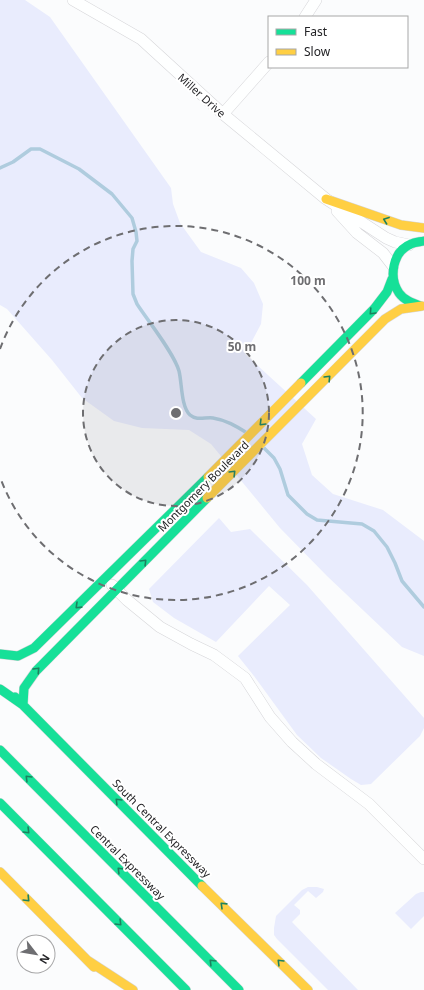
<svg xmlns="http://www.w3.org/2000/svg" width="424" height="990" font-family="'Noto Sans',sans-serif">
<style>
.green{fill:#e9ecfd}
.lines{fill:none;stroke-linecap:round;stroke-linejoin:round}
.stream{stroke:#afccde;stroke-width:3.5}
.street-casing{stroke:#d6d6d9;stroke-width:12}
.fast-casing{stroke:#d6d6d9;stroke-width:10}
.slow-casing{stroke:#d6d6d9;stroke-width:10}
.street{stroke:#feffff;stroke-width:11}
.fast{stroke:#16e098;stroke-width:9}
.slow{stroke:#ffcf43;stroke-width:9}
.oneway{stroke:#1c815e}
.ring{fill:none;stroke:#6e6e71;stroke-width:2;stroke-dasharray:7 5}
.labels{text-anchor:middle;dominant-baseline:central;stroke-width:4;stroke-linejoin:round;paint-order:stroke}
.street-label{font-size:11px;fill:#222225;stroke:#fff}
.centre{fill:#6e6e71;stroke:#fff;stroke-width:2}
.ring-label{font-size:12px;text-anchor:middle;font-weight:bold;fill:#6e6e71;stroke:#fff;stroke-width:4;stroke-linejoin:round;paint-order:stroke}
</style>
<rect width="100%" height="100%" fill="#fbfcfd"/>
<path class="green" d="M0 0H25L50 17 171 188 173 204 180 223 201 252 241 268 254 283 263 304 261 324 245 354 316 419 302 444 312 475 333 494 383 510 424 541V656L402 647 327 576 280 528 211 444 189 430 142 428 114 421 82 398 52 360 7 309 0 305Z
M219 518 231 532 250 529 307 585 424 718V728L420 736 371 784 361 785 351 779 321 758 297 735 254 676 238 656 290 605 269 586 216 642 174 618 153 602 149 589Z
M308 887H317L324 889 323 892 316 898 308 891 294 905 300 910V914L292 922 358 990H328L277 939 274 935V928L276 916 302 890Z
M421 892H424V916L411 929 395 913 416 894Z"/>
<g class="lines">
<path class="stream" d="M0 168 13 162 31 149H40L79 169 112 194 132 218 136 232 137 241 133 249 132 261 133 294 137 304C148 321 174 353 179 371 182 383 181 407 190 415 197 421 205 417 213 418 226 420 236 426 247 433
M263 447 274 458 280 469 288 495 307 514 317 520 362 524 374 531 387 547 395 563 402 581 424 607"/>
<g class="street-casing">
<path id="street" d="M73 0 141 39 223 114 326 199 386 238 395 242 409 245
M305 17 316 0
M223 114 269 62
M337 211 357 233 383 253 393 266
M112 585 127 600 160 627 191 644 214 655 245 678 270 717 292 742 316 764 369 804 424 859"/>
</g>
<g class="fast-casing">
<path id="fast" d="M420 306C412 303 404 300 399 293 388 277 393 251 411 244 415 242 420 242 424 241
M301 383 374 309 387 292 392 279
M0 654 18 656 34 648 208 477
M0 689 23 705
M15 697 202 886
M23 705 24 688 36 671 207 498
M0 750 239 990
M0 803 186 990"/>
</g>
<g class="slow-casing">
<path id="slow" d="M326 199 401 225 424 228
M208 477 301 383
M207 498 385 319 401 309 422 306
M0 872 94 967
M202 886 308 990
M87 960 133 990"/>
</g>
<use href="#street" class="street"/>
<use href="#fast" class="fast"/>
<use href="#slow" class="slow"/>
</g>
<defs><path id="oneway-chevron" d="M-2-3.5L2.5 0L-2 3.5" fill="none" stroke-width="1.6" stroke-linecap="round" stroke-linejoin="round"/></defs>
<g class="oneway">
<use href="#oneway-chevron" transform="translate(386 220) rotate(-160)"/>
<use href="#oneway-chevron" transform="translate(372 312) rotate(133)"/>
<use href="#oneway-chevron" transform="translate(328 378) rotate(-46)"/>
<use href="#oneway-chevron" transform="translate(262 423) rotate(135)"/>
<use href="#oneway-chevron" transform="translate(233 473) rotate(-45)"/>
<use href="#oneway-chevron" transform="translate(144 562) rotate(-45)"/>
<use href="#oneway-chevron" transform="translate(78 606) rotate(136)"/>
<use href="#oneway-chevron" transform="translate(37 670) rotate(-47)"/>
<use href="#oneway-chevron" transform="translate(28 778) rotate(-135)"/>
<use href="#oneway-chevron" transform="translate(118 801) rotate(-135)"/>
<use href="#oneway-chevron" transform="translate(27 831) rotate(45)"/>
<use href="#oneway-chevron" transform="translate(120 870) rotate(-135)"/>
<use href="#oneway-chevron" transform="translate(27 899) rotate(46)"/>
<use href="#oneway-chevron" transform="translate(223 905) rotate(-136)"/>
<use href="#oneway-chevron" transform="translate(119 923) rotate(45)"/>
<use href="#oneway-chevron" transform="translate(212 962) rotate(-135)"/>
<use href="#oneway-chevron" transform="translate(280 962) rotate(-135)"/>
</g>
<circle cx="176" cy="413" r="93" fill="#6e6e71" fill-opacity=".12"/>
<g class="ring">
<circle cx="176" cy="413" r="93"/>
<path d="M0 349A187 187 0 1 1 0 477"/>
</g>
<g class="labels">
<g class="street-label">
<text transform="translate(202 95) rotate(42)">Miller Drive</text>
<text transform="translate(203 486) rotate(-45)">Montgomery Boulevard</text>
<text transform="translate(162 828) rotate(45)">South Central Expressway</text>
<text transform="translate(128 862) rotate(45)">Central Expressway</text>
</g>
</g>
<circle cx="176" cy="413" r="6" class="centre"/>
<g class="ring-label">
<text x="308" y="285">100 m</text>
<text x="242" y="351">50 m</text>
</g>
<rect x="268" y="16" width="140" height="52" fill="#ffffff" stroke="#a7a7a8"/>
<rect x="276" y="29" width="20" height="6" fill="#16e098" stroke="#a7a7a8"/>
<text x="304" y="36" font-size="12" fill="#222225">Fast</text>
<rect x="276" y="49" width="20" height="6" fill="#ffcf43" stroke="#a7a7a8"/>
<text x="304" y="56" font-size="12" fill="#222225">Slow</text>
<g transform="translate(36 954) rotate(121)"><circle r="19" fill="#ffffff" stroke="#a7a7a8"/>
<path d="M0-3L7 15L0 10L-7 15Z" fill="#6e6e71"/>
<text y="-6" font-size="11" font-weight="bold" text-anchor="middle" fill="#222225">N</text>
</g>
</svg>
